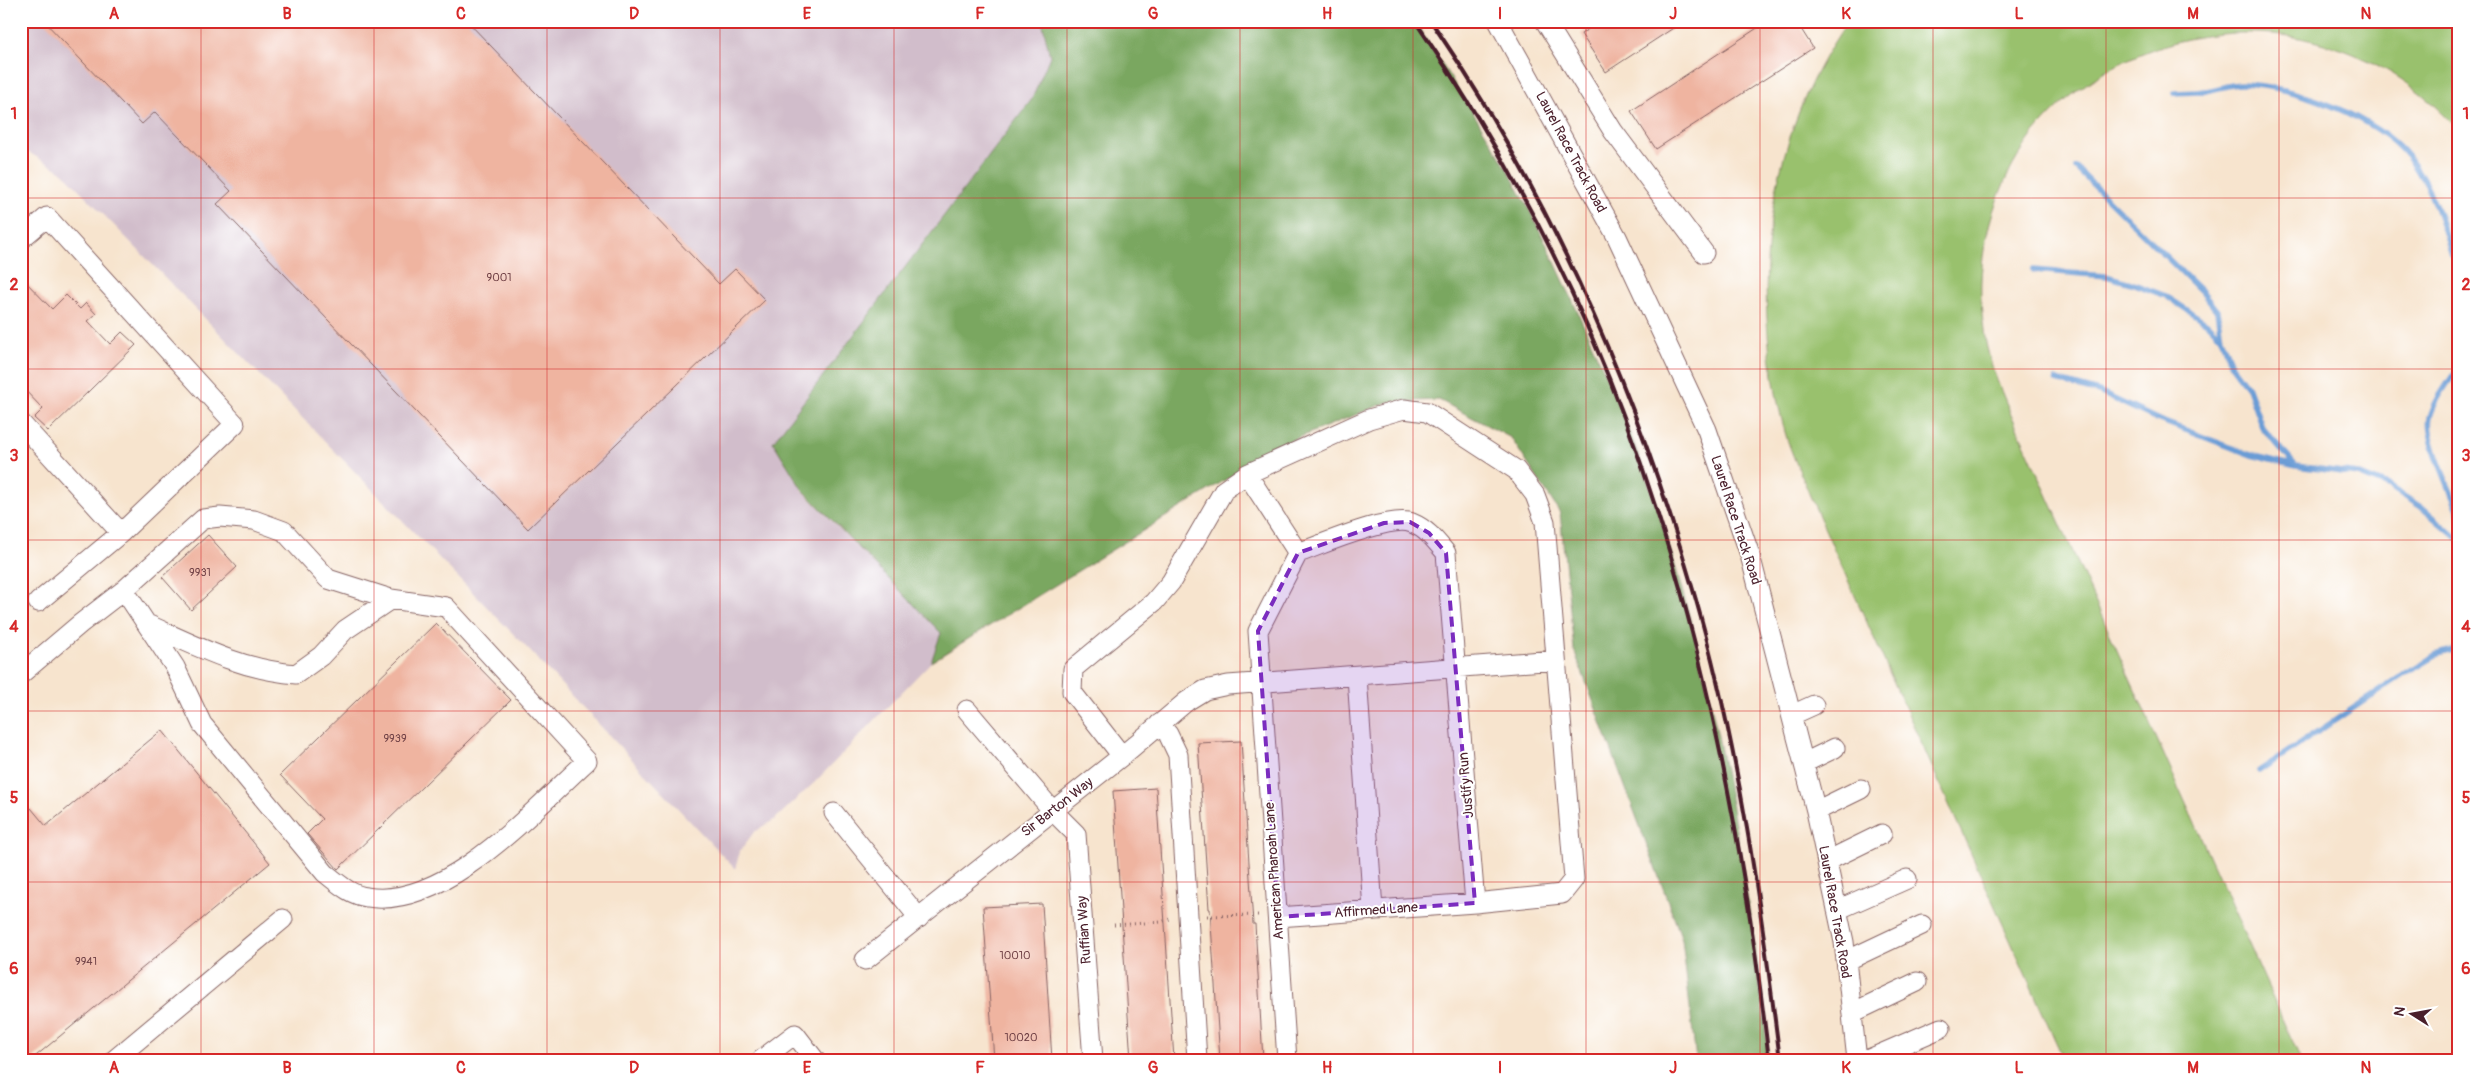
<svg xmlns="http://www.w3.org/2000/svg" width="2480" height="1081" font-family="Pangolin,sans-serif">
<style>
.industrial{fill:#d1bdcb}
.green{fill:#99c16d;stroke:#72704c}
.forest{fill:#7aa760;stroke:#626346}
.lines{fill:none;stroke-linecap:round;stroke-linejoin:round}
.stream{stroke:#6b9cd5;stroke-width:5.5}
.building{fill:#efb4a0}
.minor-casing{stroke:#876464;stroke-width:21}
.path{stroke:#876464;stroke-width:3;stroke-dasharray:1 4;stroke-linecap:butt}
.minor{stroke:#fff;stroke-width:19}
.rail{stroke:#4a1f2b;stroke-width:4}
.marked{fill:#7b2cbf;fill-opacity:0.2;stroke:#7b2cbf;stroke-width:4;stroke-dasharray:10 6;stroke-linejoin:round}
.grid{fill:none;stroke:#d62828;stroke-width:1;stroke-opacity:0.55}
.labels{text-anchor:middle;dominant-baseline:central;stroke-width:4;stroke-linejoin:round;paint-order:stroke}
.number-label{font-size:11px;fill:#734448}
.street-label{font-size:14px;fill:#4a1f2b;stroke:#fff}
.neatline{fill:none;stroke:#d62828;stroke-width:2}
.grid-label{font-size:16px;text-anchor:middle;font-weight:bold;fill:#d62828}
</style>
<rect width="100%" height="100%" fill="#fff"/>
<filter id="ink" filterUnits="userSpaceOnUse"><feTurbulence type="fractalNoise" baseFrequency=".02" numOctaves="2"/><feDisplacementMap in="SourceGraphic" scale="10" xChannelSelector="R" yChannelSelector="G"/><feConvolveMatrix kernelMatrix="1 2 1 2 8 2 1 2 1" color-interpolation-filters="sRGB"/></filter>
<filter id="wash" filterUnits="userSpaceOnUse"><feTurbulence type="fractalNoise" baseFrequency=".0096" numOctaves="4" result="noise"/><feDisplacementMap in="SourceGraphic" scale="20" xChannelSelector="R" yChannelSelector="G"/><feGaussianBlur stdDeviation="1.12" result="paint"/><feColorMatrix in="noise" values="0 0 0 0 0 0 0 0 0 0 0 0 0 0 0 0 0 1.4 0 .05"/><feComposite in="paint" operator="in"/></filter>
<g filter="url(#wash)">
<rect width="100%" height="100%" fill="#f7e4ce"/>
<path class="industrial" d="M21 21H1042L1050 56 1032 99 773 442 802 490 941 633 931 662 815 782 774 820 754 832 740 851 735 869 527 648 61 171 21 148Z"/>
<path class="green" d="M1848 21H2459V130C2346 0 2144 0 2034 133 1993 187 1974 256 1983 323 1986 356 1998 384 2011 414L2301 1060H2064L1810 496C1802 475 1791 454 1785 432 1748 295 1764 139 1848 21Z"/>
<path class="forest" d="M1042 21H1414C1442 65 1471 108 1498 153 1532 210 1560 272 1587 333 1600 363 1615 393 1627 425 1706 627 1744 845 1769 1060H1696L1682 939 1574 650 1560 513 1511 438 1439 400 1388 402 1285 443 931 662 941 633 802 489 773 442 1032 99 1050 56Z"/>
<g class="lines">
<path class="stream" d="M2174 93C2184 92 2194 93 2204 91 2216 90 2229 84 2241 84 2292 85 2376 117 2408 157 2435 190 2447 239 2459 279
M2076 168 2202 292 2217 311 2221 337
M2033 270 2106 276 2131 283 2166 296 2207 323 2221 337 2231 365 2248 388 2262 427 2295 465
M2459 366C2449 382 2435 399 2430 417 2425 439 2450 487 2458 510L2459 519
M2056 380 2099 392 2159 420 2251 455 2296 466 2358 474 2390 487 2421 507 2459 540
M2259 771 2409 671 2436 655 2459 648"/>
</g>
<g id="blocks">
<path class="building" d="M44 21H467L719 284 735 269 765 300 528 529 217 204 231 191 155 112 142 124Z
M1600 21H1684L1606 72 1581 34Z
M1768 21H1796L1813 48 1656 149 1631 111Z
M21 277 52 309 66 295 80 309 86 303 96 314 88 321 110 344 122 332 136 345 48 431 34 418 43 409 21 386Z
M208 535 237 567 191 610 162 577Z
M436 623 511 700 338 869 307 834 322 819 280 775Z
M162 730 270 863 31 1060H21V848L28 842 21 833V816L31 808 46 826Z
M1241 741 1253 924H1255L1263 1060H1220L1210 909H1209L1198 743Z
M1156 788 1174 1060H1131L1113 791Z
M1042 904 1052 1060H994L983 907Z"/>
</g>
</g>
<g filter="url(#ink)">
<use href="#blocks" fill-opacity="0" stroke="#876464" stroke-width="1"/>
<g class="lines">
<g class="minor-casing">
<path id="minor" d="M1498 21 1617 237 1707 430 1750 555 1816 811 1844 942 1857 1060
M1545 21 1613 131 1704 253
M21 239 47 217 235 424 121 533 38 602
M21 423 121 533
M1247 474 1298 553
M147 624C196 646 242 670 296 674L321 656 345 630 391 599
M21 674 80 624 124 590 175 667 202 724 325 873C338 883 350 895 367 897 445 910 534 809 587 761L446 607 391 599 328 579 284 531 254 520 220 517 203 519 124 590
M1357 676 1373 910
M967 710 1052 810 1076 834 1093 1060
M1792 715 1814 705
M1159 724 1168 734 1178 755 1197 1060
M1122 756 1072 692 1073 669 1154 602 1171 582 1224 490 1247 474 1369 419 1404 409 1427 412 1516 470 1535 495 1545 522 1574 879 1562 894 1475 903 1278 917
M1804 763 1835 748
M1816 811 1861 789
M834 813 919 918
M1827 861 1882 834
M1837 910 1907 879
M865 960 1122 756 1187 701 1205 690 1228 685 1556 660
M1846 961 1922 925
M1852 1013 1917 982
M114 1060 283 919
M761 1060 795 1034 815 1060
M1287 1060 1258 631 1298 553C1321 545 1391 514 1412 523 1427 529 1436 541 1446 553L1475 903
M1867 1060 1941 1028"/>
</g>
<path class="path" d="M1207 916 1260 915
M1114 925 1161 922 1170 919"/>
<use href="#minor" class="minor"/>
<path class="rail" d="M1415 21C1501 146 1575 283 1627 425 1703 629 1744 844 1769 1060
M1431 21C1551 197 1638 396 1696 600 1739 750 1761 906 1780 1060"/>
</g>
</g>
<path class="marked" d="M1410 522 1429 533 1446 553 1475 903 1278 917 1258 631 1298 553 1384 523Z"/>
<path class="grid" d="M201 21V1060M374 21V1060M547 21V1060M720 21V1060M894 21V1060M1067 21V1060M1240 21V1060M1413 21V1060M1586 21V1060M1760 21V1060M1933 21V1060M2106 21V1060M2279 21V1060M21 198H2459M21 369H2459M21 540H2459M21 711H2459M21 882H2459"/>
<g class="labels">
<g class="number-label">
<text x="499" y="277">9001</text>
<text x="200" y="572">9931</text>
<text x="395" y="738">9939</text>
<text x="1015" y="955">10010</text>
<text x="86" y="961">9941</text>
<text x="1021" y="1037">10020</text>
</g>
<g class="street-label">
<text transform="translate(1571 152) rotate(62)">Laurel Race Track Road</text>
<text transform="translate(1736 520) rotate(72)">Laurel Race Track Road</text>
<text transform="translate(1466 785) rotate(-95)">Justify Run</text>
<text transform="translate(1057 807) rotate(-38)">Sir Barton Way</text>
<text transform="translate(1274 871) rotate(-94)">American Pharoah Lane</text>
<text transform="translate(1376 910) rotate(-4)">Affirmed Lane</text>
<text transform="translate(1835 912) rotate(80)">Laurel Race Track Road</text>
<text transform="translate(1084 930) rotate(-94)">Ruffian Way</text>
</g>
</g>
<rect width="2480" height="1081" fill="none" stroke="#fff" stroke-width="55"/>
<g transform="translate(2412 1014) rotate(281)" stroke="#ffffff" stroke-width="4" paint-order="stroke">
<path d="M0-4L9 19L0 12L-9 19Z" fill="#4a1f2b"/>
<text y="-8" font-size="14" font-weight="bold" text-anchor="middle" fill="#4a1f2b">N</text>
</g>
<rect x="28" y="28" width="2424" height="1026" class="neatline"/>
<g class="grid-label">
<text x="114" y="19">A</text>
<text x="287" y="19">B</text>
<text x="461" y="19">C</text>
<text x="634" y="19">D</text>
<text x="807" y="19">E</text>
<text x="980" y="19">F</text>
<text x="1153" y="19">G</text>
<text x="1327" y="19">H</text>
<text x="1500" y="19">I</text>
<text x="1673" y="19">J</text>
<text x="1846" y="19">K</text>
<text x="2019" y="19">L</text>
<text x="2193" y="19">M</text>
<text x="2366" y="19">N</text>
<text x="14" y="119">1</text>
<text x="2466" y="119">1</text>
<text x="14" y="290">2</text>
<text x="2466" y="290">2</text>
<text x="14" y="461">3</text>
<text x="2466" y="461">3</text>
<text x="14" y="632">4</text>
<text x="2466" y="632">4</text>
<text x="14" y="803">5</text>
<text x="2466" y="803">5</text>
<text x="14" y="974">6</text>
<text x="2466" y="974">6</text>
<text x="114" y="1073">A</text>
<text x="287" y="1073">B</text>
<text x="461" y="1073">C</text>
<text x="634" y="1073">D</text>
<text x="807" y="1073">E</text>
<text x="980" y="1073">F</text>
<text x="1153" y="1073">G</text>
<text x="1327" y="1073">H</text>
<text x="1500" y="1073">I</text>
<text x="1673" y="1073">J</text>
<text x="1846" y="1073">K</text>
<text x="2019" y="1073">L</text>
<text x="2193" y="1073">M</text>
<text x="2366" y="1073">N</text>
</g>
</svg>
